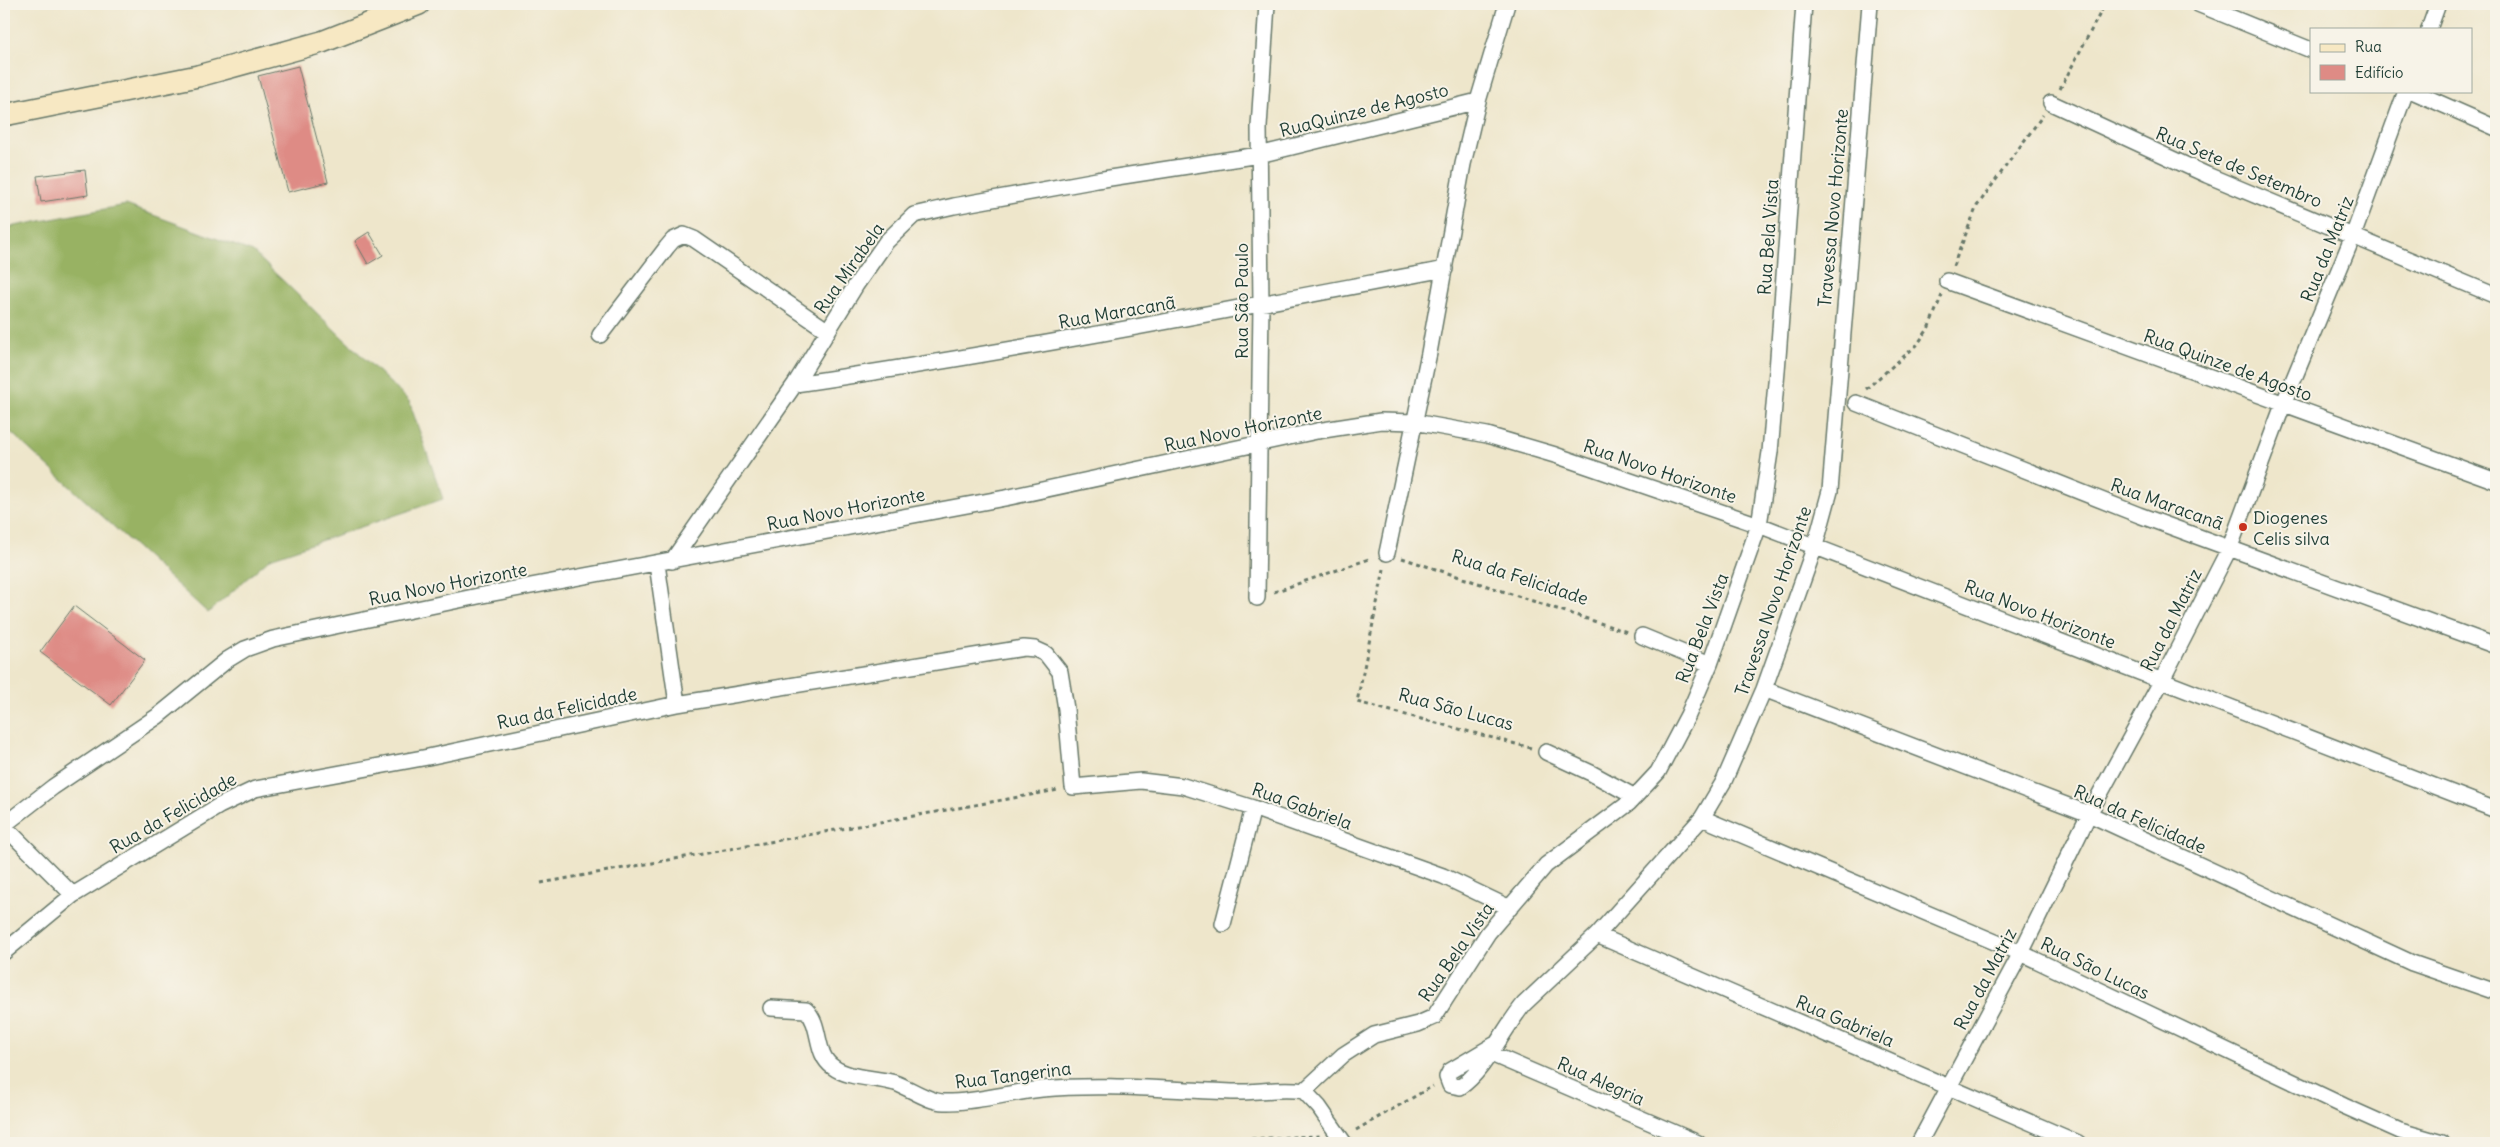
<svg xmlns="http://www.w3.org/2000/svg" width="2500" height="1147" font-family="Delius,sans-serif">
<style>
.forest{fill:#98b263;stroke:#5c784c}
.building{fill:#de8b85}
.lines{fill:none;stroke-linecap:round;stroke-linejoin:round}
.minor-casing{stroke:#677869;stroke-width:18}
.secondary-casing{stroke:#677869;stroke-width:24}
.path{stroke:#677869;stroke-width:3;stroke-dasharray:4 4;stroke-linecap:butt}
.minor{stroke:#fff;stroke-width:15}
.secondary{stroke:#f7e8c3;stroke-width:21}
.poi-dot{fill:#c8321e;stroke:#f7f3e8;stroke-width:2}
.labels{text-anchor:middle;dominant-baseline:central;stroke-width:4;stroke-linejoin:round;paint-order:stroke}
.street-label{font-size:18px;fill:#1f3d34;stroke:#f7f3e8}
.poi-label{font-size:18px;fill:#1f3d34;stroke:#f7f3e8;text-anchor:start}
</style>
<rect width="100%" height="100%" fill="#f7f3e8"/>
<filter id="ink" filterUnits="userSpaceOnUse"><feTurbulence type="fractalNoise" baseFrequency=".02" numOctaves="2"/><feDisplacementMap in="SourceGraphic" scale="10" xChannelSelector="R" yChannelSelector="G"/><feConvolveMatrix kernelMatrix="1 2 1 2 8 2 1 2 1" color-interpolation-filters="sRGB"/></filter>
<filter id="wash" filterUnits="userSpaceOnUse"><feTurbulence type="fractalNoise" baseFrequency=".0096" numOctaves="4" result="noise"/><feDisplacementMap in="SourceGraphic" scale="20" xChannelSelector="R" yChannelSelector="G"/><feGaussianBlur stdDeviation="1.12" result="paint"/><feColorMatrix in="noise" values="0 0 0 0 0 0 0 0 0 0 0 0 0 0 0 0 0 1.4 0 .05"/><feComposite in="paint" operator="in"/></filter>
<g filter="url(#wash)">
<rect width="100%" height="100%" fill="#eee6cb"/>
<path class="forest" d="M126 205 253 252 409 401 443 499 270 558 208 613 4 426V228Z"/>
<g id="blocks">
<path class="building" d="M298 66 328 182 288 192 258 76Z
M85 170 88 195 41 202 37 176Z
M369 232 383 255 368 264 355 241Z
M74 606 145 660 111 705 40 652Z"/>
</g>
</g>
<g filter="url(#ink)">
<use href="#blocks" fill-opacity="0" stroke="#677869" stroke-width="1"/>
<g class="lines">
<g class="minor-casing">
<path id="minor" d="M2198 4 2311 50
M2429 29 2438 4
M2412 91 2496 128
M2051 103 2207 175 2496 296
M1947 281 2496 481
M600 335 667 247 673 240 684 235 694 239 828 331
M795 384C1013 352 1228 310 1445 269
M1856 403 2139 515 2496 646
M1387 553 1429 353 1463 164 1478 101 1507 4
M672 561 795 384 856 285 886 242 914 215 954 206 1097 180 1259 155 1478 101
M657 564 677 704
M1257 598 1261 305 1259 127 1267 4
M1642 636 1710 664
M1764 689 2089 814 2412 963 2496 992
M1546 752 1591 773 1635 797
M1702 818 2021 953 2344 1106 2400 1131 2442 1143
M4 825 53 787 158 716 227 660 245 649 273 639 483 595 1005 498 1317 431 1381 421 1414 422 1487 435 1555 455 1759 525 2496 810
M4 826 73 895
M1223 924 1253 808
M1597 935 2078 1143
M4 952 73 895 219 806 255 789 428 757 677 704 1024 648 1035 649 1046 654 1060 672 1066 709 1073 787 1141 781 1183 786 1253 808 1443 876 1510 908
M771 1008 806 1010C822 1025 814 1054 833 1067 849 1079 875 1077 895 1083 910 1088 928 1102 944 1102 974 1103 1011 1092 1042 1089 1106 1083 1168 1090 1232 1092 1256 1093 1280 1087 1304 1091
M1494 1045 1450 1071 1447 1077 1450 1085 1460 1087C1483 1073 1506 1025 1524 1004L1597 935 1702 818 1724 781 1764 689 1815 546 1830 491 1870 4
M1489 1053 1698 1143
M1304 1091 1343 1055 1374 1035 1418 1024 1434 1017 1488 933 1546 865 1629 803 1658 772 1688 715 1710 664 1759 525 1770 452 1777 371 1804 4
M1304 1091 1319 1107 1344 1143
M1919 1143 2021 953 2089 814 2161 682 2230 547 2283 405 2353 236 2406 91"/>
</g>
<g class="secondary-casing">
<path id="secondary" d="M4 115 198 76 322 42 419 4"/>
</g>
<path class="path" d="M2060 89 2105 4
M1953 266 1977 206 2043 115
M1866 389 1917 345 1928 329 1942 295
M1402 558 1627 632
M1384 569 1357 702 1531 748
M1274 592 1372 558
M541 883 1058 790
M1356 1130 1433 1086
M1246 1143 1248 1139 1320 1136"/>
<use href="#minor" class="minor"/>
<use href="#secondary" class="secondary"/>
</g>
</g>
<circle class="poi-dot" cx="2243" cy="527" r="5"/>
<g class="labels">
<g class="street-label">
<text transform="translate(1364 110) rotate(-14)">RuaQuinze de Agosto</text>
<text transform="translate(2239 167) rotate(23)">Rua Sete de Setembro</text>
<text transform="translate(1833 208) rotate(-85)">Travessa Novo Horizonte</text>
<text transform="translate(1768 237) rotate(-86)">Rua Bela Vista</text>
<text transform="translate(2327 249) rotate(-68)">Rua da Matriz</text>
<text transform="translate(849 268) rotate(-55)">Rua Mirabela</text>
<text transform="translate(1241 301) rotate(-90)">Rua São Paulo</text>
<text transform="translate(1117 312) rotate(-10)">Rua Maracanã</text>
<text transform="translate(2228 365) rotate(20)">Rua Quinze de Agosto</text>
<text transform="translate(1243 429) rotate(-12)">Rua Novo Horizonte</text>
<text transform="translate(1660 471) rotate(19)">Rua Novo Horizonte</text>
<text transform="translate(2167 504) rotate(20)">Rua Maracanã</text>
<text transform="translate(846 509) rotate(-11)">Rua Novo Horizonte</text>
<text transform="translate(1520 577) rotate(18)">Rua da Felicidade</text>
<text transform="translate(448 584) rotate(-11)">Rua Novo Horizonte</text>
<text transform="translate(1773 601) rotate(-71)">Travessa Novo Horizonte</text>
<text transform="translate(2040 614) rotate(21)">Rua Novo Horizonte</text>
<text transform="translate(2171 620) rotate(-63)">Rua da Matriz</text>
<text transform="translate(1702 628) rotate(-69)">Rua Bela Vista</text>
<text transform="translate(567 708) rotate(-12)">Rua da Felicidade</text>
<text transform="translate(1456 709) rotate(15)">Rua São Lucas</text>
<text transform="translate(1302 806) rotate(20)">Rua Gabriela</text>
<text transform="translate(173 813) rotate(-30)">Rua da Felicidade</text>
<text transform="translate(2140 819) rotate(24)">Rua da Felicidade</text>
<text transform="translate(1456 952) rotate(-55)">Rua Bela Vista</text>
<text transform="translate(2095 968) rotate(26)">Rua São Lucas</text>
<text transform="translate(1985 979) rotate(-62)">Rua da Matriz</text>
<text transform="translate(1845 1021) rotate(23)">Rua Gabriela</text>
<text transform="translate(1013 1075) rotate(-7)">Rua Tangerina</text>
<text transform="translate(1601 1081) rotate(24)">Rua Alegria</text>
</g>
<g class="poi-label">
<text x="2253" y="517">Diogenes<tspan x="2253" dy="21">Celis silva</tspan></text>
</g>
</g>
<rect width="2500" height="1147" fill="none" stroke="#f7f3e8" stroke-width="20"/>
<rect x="2310" y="28" width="162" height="65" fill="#f7f3e8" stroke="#a1aaa0"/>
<rect x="2320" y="44" width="25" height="8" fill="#f7e8c3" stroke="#a1aaa0"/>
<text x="2355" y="52" font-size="15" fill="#1f3d34">Rua</text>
<rect x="2320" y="65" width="25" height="15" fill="#de8b85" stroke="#a1aaa0"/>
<text x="2355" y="78" font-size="15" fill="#1f3d34">Edifício</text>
</svg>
